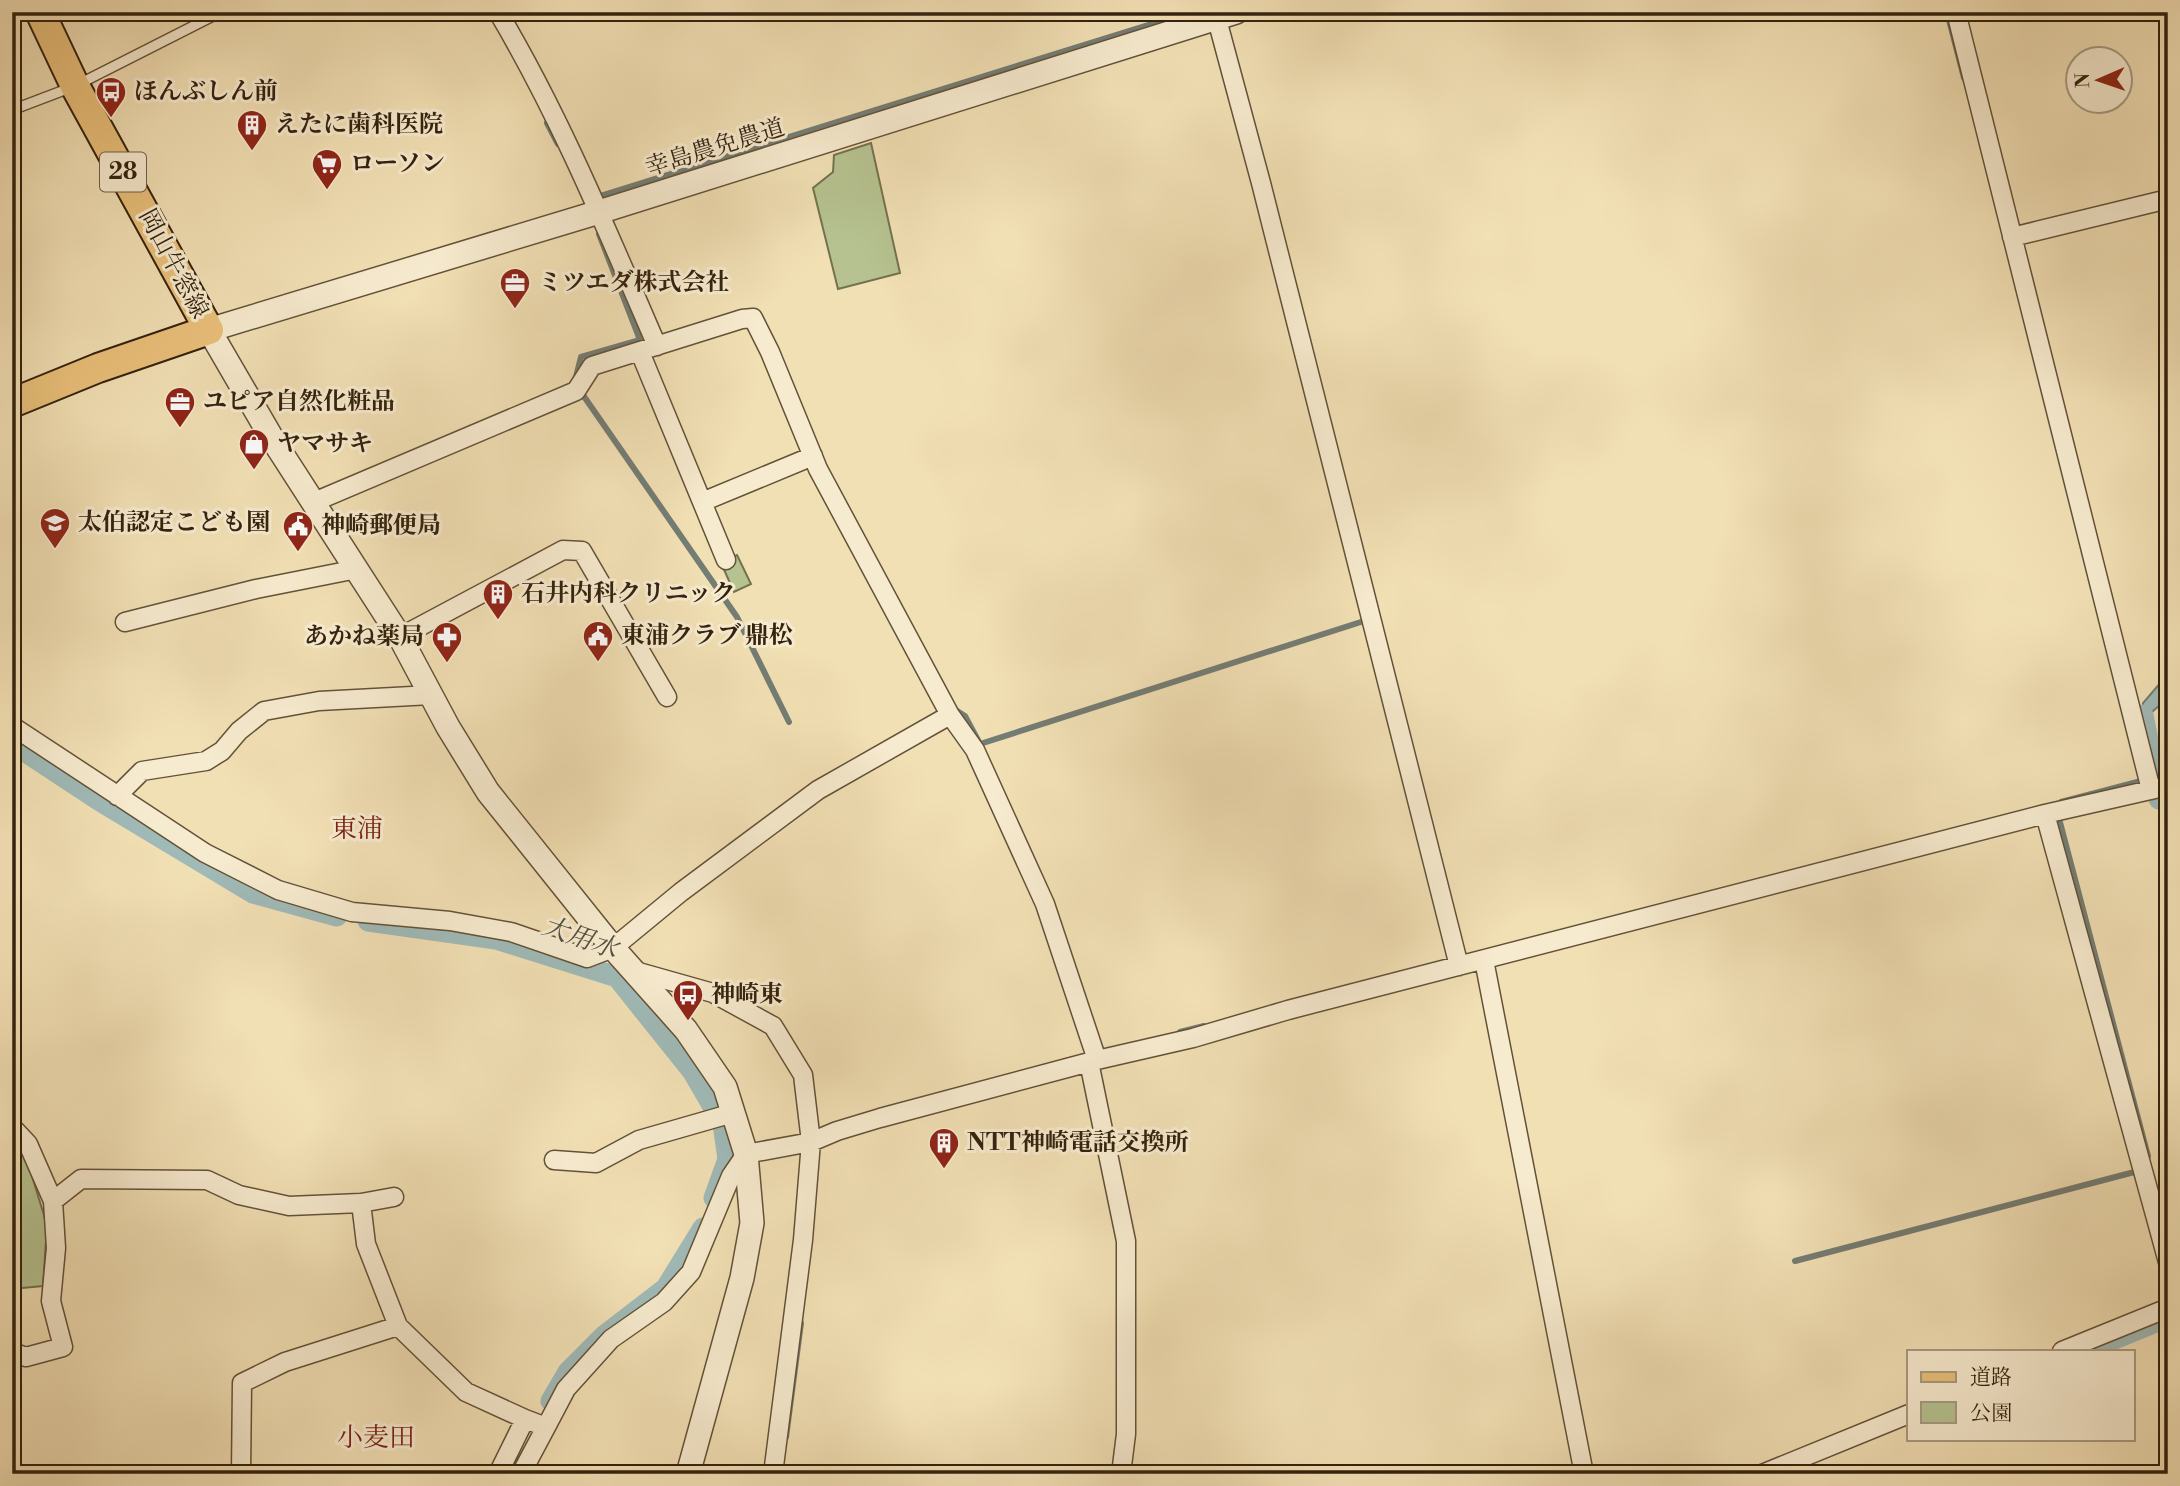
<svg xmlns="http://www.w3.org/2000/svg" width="2180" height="1486" font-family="'Libre Bodoni','Noto Serif JP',serif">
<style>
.green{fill:#b6c391;stroke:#747250;stroke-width:2}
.water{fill:#a0bab8;stroke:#747d74;stroke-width:2}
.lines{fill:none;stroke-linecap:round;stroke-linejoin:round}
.stream{stroke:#747d74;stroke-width:6}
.canal{stroke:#a0bab8;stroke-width:21}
.service-casing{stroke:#635238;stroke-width:12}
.minor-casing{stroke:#635238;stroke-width:21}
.tertiary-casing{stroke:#635238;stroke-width:26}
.primary-casing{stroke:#33220e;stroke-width:32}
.service{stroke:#f7ebcf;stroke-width:9}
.minor{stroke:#f7ebcf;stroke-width:18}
.tertiary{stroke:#f7ebcf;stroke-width:23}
.primary{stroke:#e9c07a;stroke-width:28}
.labels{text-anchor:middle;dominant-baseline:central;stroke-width:6;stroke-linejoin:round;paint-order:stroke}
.shield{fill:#f7ebcf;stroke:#6e5e48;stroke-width:2}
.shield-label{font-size:23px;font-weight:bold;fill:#33220e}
.poi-label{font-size:24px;font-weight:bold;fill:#33220e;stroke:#f7ebcf;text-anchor:start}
.street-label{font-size:24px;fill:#33220e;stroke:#f7ebcf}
.neighbourhood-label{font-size:26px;fill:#7a1f14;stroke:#f7ebcf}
.water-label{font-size:26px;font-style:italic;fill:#545041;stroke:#f7ebcf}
</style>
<rect width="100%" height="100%" fill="#f2e0b5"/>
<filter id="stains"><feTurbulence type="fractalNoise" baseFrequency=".00286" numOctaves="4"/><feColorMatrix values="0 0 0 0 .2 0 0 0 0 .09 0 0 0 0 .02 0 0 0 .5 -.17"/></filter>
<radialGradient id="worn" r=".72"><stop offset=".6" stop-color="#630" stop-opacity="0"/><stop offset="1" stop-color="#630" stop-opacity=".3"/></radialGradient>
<path class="green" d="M871 143 900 273 838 289 813 188 833 172 834 155Z
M737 555 751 584 734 592 721 563Z
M12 1143 24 1150 47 1225 43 1286 12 1289Z"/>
<path class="water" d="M2168 674V698L2144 719 2143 703Z"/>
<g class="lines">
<path class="stream" d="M1947 12 1964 78
M547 123 558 144
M600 196 1190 12
M576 377 581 357 640 340 599 234
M583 395 737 617 789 722
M954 709 965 716 980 744 1364 621
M2061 802 2145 780
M2057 811 2148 1156
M1180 1032 1204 1026
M1795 1261 2142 1170
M786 1437 801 1323"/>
<path class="canal" d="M2143 715 2155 775
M12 743 100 801 253 893 337 916
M2159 796V799L2168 796
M368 921 496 939 617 977 693 1072 723 1124 728 1159 714 1198
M2085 1351 2168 1317
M551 1401 568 1372 605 1335 666 1288 703 1228"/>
<g class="service-casing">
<path id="service" d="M12 110 75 86 221 12"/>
</g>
<g class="minor-casing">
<path id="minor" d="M498 12C561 118 608 233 657 346
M1215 12 1261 183 1459 966
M1956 12 2151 790
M2012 237 2168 199
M640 352 726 560
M314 502 576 391 592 366 742 319 753 318 770 352 818 469 950 715 975 750 1045 904 1097 1060
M702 502 813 456
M125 622 256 589 357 569
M400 637 563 550 582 551 667 697
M12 726 205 853 278 890 352 912 450 921 511 932 587 958 613 948 681 892 818 790 950 715
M117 796 142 771 206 761 222 751 239 731 264 711 319 701 431 695
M2045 814 2168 1262
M1484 960 1584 1474
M635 971 713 993 773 1026 803 1075 811 1142 803 1240 773 1474
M1089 1062 1126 1241V1434L1121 1474
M12 1127 28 1144 53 1201 56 1248 51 1301 63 1347 26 1357 12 1352
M554 1160 596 1163 639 1140 733 1113
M53 1201 81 1179 207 1180 239 1195 289 1206 361 1203 366 1244 398 1326 466 1392 525 1419
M361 1203 394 1197
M2062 1351 2168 1308
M241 1474 242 1383 285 1362 398 1326
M498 1474 525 1419 546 1427 566 1389 611 1339 664 1302 691 1272 731 1176 746 1154 811 1142 837 1131 880 1118 1097 1060 1193 1038 1288 1010 2045 814 2168 786
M521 1474 546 1427
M1762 1474 1909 1414"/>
</g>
<g class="tertiary-casing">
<path id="tertiary" d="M688 1474 742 1278 752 1223 746 1154 725 1087 686 1030 613 948 488 792 448 727 400 637 273 440 209 330 599 212 1236 12"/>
</g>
<g class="primary-casing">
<path id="primary" d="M12 403 98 368 209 330 75 86 40 12"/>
</g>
<use href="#service" class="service"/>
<use href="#minor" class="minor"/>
<use href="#tertiary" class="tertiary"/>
<use href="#primary" class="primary"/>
</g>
<defs>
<g id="bus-pin" transform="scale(1.575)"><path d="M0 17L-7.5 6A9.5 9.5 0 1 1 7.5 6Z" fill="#8f2418" stroke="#f7ebcf"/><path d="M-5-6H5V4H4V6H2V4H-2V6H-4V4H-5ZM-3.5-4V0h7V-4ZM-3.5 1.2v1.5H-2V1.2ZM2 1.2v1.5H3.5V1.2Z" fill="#fff"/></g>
<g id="building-pin" transform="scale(1.575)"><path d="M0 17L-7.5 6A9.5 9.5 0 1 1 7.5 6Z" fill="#8f2418" stroke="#f7ebcf"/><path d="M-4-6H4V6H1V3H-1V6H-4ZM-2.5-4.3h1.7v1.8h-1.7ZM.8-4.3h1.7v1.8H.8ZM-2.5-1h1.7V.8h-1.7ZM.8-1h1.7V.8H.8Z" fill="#fff"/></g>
<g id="supermarket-pin" transform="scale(1.575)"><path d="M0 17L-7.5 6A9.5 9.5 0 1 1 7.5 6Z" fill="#8f2418" stroke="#f7ebcf"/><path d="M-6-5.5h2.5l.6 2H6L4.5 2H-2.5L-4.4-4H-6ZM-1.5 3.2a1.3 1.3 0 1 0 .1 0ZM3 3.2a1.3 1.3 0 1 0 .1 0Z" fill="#fff"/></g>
<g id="office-pin" transform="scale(1.575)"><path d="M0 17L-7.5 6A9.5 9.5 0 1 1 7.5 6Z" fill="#8f2418" stroke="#f7ebcf"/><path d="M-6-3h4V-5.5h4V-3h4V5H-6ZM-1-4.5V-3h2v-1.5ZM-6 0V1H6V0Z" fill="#fff"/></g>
<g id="shop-pin" transform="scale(1.575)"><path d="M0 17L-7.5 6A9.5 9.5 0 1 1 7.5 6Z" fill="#8f2418" stroke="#f7ebcf"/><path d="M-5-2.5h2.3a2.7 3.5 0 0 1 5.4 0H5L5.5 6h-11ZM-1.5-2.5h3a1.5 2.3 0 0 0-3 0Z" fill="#fff"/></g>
<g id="school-pin" transform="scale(1.575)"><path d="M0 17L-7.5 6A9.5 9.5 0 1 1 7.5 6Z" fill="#8f2418" stroke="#f7ebcf"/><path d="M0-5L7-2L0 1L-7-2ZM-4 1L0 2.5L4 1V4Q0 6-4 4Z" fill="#fff"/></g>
<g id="civic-pin" transform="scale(1.575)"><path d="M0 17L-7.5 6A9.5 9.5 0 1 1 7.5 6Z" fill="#8f2418" stroke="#f7ebcf"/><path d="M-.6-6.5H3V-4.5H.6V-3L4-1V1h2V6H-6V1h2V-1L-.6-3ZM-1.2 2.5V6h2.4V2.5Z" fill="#fff"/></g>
<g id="pharmacy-pin" transform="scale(1.575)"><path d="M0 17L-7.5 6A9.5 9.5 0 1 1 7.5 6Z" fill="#8f2418" stroke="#f7ebcf"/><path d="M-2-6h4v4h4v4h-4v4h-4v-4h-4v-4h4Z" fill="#fff"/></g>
</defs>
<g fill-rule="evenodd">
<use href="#bus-pin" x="111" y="92"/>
<use href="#building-pin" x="252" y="125"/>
<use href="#supermarket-pin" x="327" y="164"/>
<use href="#office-pin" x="515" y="283"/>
<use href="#office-pin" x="180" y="402"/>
<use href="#shop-pin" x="254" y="444"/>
<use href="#school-pin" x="55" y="523"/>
<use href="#civic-pin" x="298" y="526"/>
<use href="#building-pin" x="498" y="594"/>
<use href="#civic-pin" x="598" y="636"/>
<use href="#pharmacy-pin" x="447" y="637"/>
<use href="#bus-pin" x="688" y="995"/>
<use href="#building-pin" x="944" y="1143"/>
</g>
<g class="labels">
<rect class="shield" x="100" y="152.5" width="46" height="39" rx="5"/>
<g class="shield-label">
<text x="123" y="172">28</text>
</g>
<g class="poi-label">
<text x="134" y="92">ほんぶしん前</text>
<text x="275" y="125">えたに歯科医院</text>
<text x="350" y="164">ローソン</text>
<text x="538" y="283">ミツエダ株式会社</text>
<text x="203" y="402">ユピア自然化粧品</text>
<text x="277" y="444">ヤマサキ</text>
<text x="78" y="523">太伯認定こども園</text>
<text x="321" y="526">神崎郵便局</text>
<text x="521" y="594">石井内科クリニック</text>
<text x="621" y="636">東浦クラブ 鼎松</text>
<text x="424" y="637" text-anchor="end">あかね薬局</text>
<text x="711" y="995">神崎東</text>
<text x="967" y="1143">NTT神崎電話交換所</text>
</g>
<g class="street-label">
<text transform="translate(715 148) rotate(-17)">幸島農免農道</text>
<text transform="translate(173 264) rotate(62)">岡山牛窓線</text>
</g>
<g class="neighbourhood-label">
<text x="357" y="829">東浦</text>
<text x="376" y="1438">小麦田</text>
</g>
<g class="water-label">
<text transform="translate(580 938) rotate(19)">大用水</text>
</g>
</g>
<rect width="2180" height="1486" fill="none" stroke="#f2e0b5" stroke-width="42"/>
<rect x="14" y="14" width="2152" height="1458" fill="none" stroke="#33220e" stroke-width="3.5"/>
<rect x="21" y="21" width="2138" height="1444" fill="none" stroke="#33220e" stroke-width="2"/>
<rect x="1907" y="1350" width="228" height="91" fill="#f7ebcf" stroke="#a99b82" stroke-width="2"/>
<rect x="1921" y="1372" width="35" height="10" fill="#e9c07a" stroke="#a99b82" stroke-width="2"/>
<text x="1970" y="1384" font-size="21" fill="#33220e">道路</text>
<rect x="1921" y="1402" width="35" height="21" fill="#b6c391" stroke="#a99b82" stroke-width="2"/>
<text x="1970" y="1420" font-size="21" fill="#33220e">公園</text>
<g transform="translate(2099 80) rotate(268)"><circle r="33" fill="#f7ebcf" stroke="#a99b82" stroke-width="2"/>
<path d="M0-5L12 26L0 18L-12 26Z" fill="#8f2418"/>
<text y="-10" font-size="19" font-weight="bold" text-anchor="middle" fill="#33220e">N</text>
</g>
<rect width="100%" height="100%" filter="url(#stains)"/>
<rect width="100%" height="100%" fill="url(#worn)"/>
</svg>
